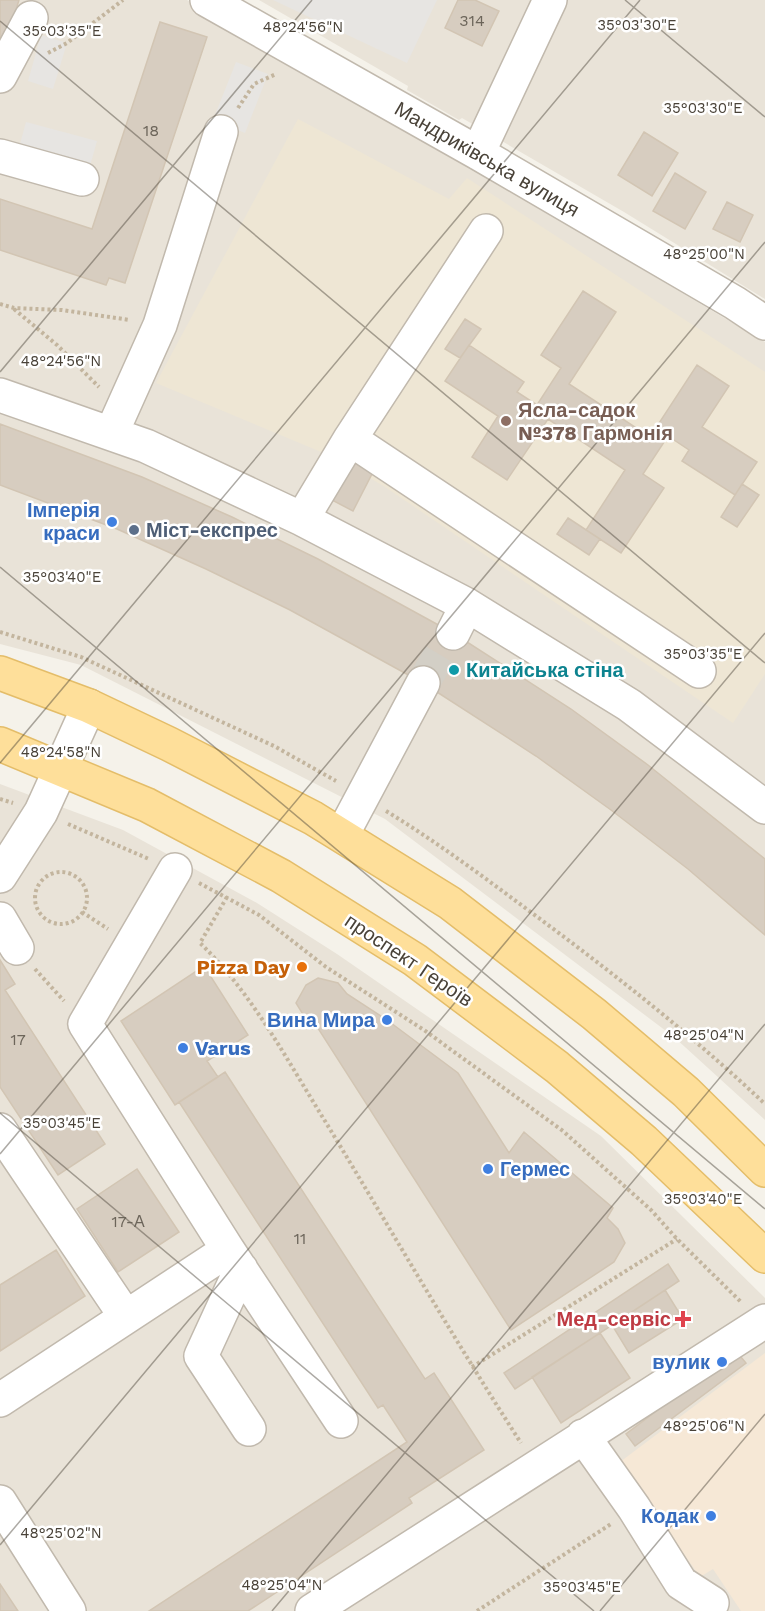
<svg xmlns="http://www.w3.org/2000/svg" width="765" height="1611" font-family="'Work Sans',sans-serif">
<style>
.residential{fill:#e9e3d8}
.commercial{fill:#f6e8d6}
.education{fill:#eee6d4}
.parking{fill:#e7e5e2}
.building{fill:#d7cdc0;stroke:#d2c5b3;stroke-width:1.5}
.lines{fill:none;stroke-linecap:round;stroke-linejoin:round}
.minor-tunnel{stroke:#d3cfc6;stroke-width:33;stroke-dasharray:33 16;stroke-linecap:butt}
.minor-casing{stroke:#c1b9ad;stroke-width:36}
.major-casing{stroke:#e4bd69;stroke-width:36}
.path{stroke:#c3b59e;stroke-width:4;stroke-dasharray:3 3;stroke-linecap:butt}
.minor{stroke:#fff;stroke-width:33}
.major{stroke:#fedf9a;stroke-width:33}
.ticks{fill:none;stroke:#494238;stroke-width:1.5;stroke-opacity:0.45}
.education-dot{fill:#8d6e63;stroke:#fff;stroke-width:2}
.shop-dot{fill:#3f7fe0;stroke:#fff;stroke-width:2}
.service-dot{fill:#5c6f8a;stroke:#fff;stroke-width:2}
.culture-dot{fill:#0f9aa8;stroke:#fff;stroke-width:2}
.food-dot{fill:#e8710a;stroke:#fff;stroke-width:2}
.health-dot{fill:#e0444e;stroke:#fff;stroke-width:2}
.labels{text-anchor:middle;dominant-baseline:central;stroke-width:5;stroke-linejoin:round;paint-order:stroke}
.number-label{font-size:16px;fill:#6c655a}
.street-label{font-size:20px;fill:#494238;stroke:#fff}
.education-label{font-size:20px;font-weight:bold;fill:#785e54;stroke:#fff;text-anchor:start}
.shop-label{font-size:20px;font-weight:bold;fill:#366cbe;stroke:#fff;text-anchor:end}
.service-label{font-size:20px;font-weight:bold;fill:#4e5e75;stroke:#fff;text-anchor:start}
.culture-label{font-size:20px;font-weight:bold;fill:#0d838f;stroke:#fff;text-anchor:start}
.food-label{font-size:20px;font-weight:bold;fill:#c56008;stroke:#fff;text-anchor:end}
.health-label{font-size:20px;font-weight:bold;fill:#be3a42;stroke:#fff;text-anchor:end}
.ticks-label{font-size:15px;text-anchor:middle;fill:#494238;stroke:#fff;stroke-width:5;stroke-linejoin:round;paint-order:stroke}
</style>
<rect width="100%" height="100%" fill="#f5f2ea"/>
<path class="residential" d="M0 0H187L765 342V1120L674 1037 385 819 81 665 0 644Z
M259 0H765V299L624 212 462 118 459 120 407 90 408 86Z
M0 784 123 830 257 903 337 954 601 1136 765 1298V1611H0Z"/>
<path class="commercial" d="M765 1353V1611H741L713 1569 700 1577 620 1462Z"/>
<path class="education" d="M298 119 449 199 467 178 765 372V674L733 723 385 487 338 459 156 383Z"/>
<path class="parking" d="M273 0H437L407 63Z
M41 35 67 43 53 89 28 81Z
M236 62 268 74 245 133 213 120Z
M26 122 97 141 88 173 17 155Z"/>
<path class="building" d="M0 0H19L0 61Z
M458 0H475L499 11 482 46 445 28Z
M160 22 207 37 125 283 109 278 106 285 0 250V199L92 229Z
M644 132 678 153 652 196 618 175Z
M675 173 706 192 685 229 653 211Z
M727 202 753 215 740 242 713 229Z
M583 291 616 312 569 384 650 437 697 365 729 386 702 427 757 462 735 495 682 461 689 450 668 436 643 474 664 488 621 553 586 530 625 470 548 419 507 480 472 457 498 416 445 381 469 345 524 382 517 392 537 405 561 368 541 355Z
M465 319 481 329 460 358 445 349Z
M0 424 142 477 232 517 318 559 453 633 571 709 648 765 765 859V935L688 869 611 810 536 756 423 683 290 610 206 569 117 529 0 485Z
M351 458 374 470 353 511 330 499Z
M742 484 759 495 737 527 721 517Z
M568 518 600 539 589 555 557 534Z
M0 960 15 984 5 990 105 1144 58 1175 0 1087Z
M204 966 248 1035 207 1061 218 1077 175 1105 121 1021Z
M318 978 338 983 347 994 387 1020 458 1073 509 1153 524 1132 613 1208 607 1218 618 1229 625 1243 614 1262 511 1330 316 1025 307 1021 296 1003 306 985Z
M225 1072 425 1379 434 1373 484 1450 409 1498 412 1503 248 1611H149L407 1442 383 1405 378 1408 179 1102Z
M137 1169 179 1232 118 1272 77 1209Z
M56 1250 85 1296 0 1351V1285Z
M668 1264 679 1281 515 1389 504 1373Z
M665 1290 683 1319 629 1353 612 1325Z
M600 1333 630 1378 561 1423 532 1377Z
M736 1351 746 1363 635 1446 626 1434Z
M0 1584 18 1611H0Z"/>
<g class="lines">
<path class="minor-tunnel" d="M423 683 453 633"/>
<g class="minor-casing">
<path id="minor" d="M207 0 478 153 735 303 765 323
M0 76 31 18
M478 153 550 0
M0 156 82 179
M0 395 146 446 302 519 467 605 629 705 765 807
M112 432 160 325 221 132
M350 439 699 671
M302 519 350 439 486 231
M453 633 467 605
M342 835 423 683
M0 876 41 812 89 706
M0 919 17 948
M0 1130 126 1317
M228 1250 341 1421
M241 1269 201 1356 249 1429
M0 1400 228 1250 85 1024 175 870
M583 1436 634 1508 681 1583 712 1603
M0 1502 69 1611
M312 1611 765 1321"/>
</g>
<g class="major-casing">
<path id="major" d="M0 673 89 706 169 744 313 818 450 903 594 1014 686 1092 765 1170
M0 744 147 805 281 876 415 960 557 1067 644 1141 765 1256"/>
</g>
<path class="path" d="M48 53 67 43 123 0
M238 108 254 84 276 74
M0 304 14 308 62 310 130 320
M14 309 57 345 99 387
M0 632 81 657 274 746 336 781
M0 799 13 803
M386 811C437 842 485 878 532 913 613 973 692 1035 765 1104
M68 824 149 859
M35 898a26 26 0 1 1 52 0a26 26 0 1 1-52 0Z
M199 883 259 915 326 967 424 1030 563 1131 651 1210 677 1239 741 1302
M227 897 200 943C252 993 287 1060 325 1121 390 1228 453 1338 521 1443
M82 912 108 929
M35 969 64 1001
M472 1367 677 1239
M477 1611 611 1524"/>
<use href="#minor" class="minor"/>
<use href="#major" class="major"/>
</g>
<path class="ticks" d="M625 0 765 117M0 21 765 663M0 372 312 0M0 567 765 1209M0 763 640 0M0 1113 594 1611M0 1154 765 242M0 1545 765 633M272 1611 765 1024M600 1611 765 1414"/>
<circle class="education-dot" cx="506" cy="421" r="6"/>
<g class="shop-dot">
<circle cx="112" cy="522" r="6"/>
<circle cx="387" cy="1020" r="6"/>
<circle cx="183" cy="1048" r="6"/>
<circle cx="488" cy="1169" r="6"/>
<circle cx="722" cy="1362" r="6"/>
<circle cx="711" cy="1516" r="6"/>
</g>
<circle class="service-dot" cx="134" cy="530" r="6"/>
<circle class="culture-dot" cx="454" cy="670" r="6"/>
<circle class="food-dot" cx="302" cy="967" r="6"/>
<path class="health-dot" d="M680 1310h6v6h6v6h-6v6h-6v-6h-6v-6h6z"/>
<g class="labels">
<g class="number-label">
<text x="472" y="20">314</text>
<text x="151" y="130">18</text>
<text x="18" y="1039">17</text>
<text x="128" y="1221">17-А</text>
<text x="300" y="1238">11</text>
</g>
<g class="street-label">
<text transform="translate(487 159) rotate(30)">Мандриківська вулиця</text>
<text transform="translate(409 960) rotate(34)">проспект Героїв</text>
</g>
<g class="education-label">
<text x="518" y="410">Ясла-садок<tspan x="518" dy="23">№378 Гармонія</tspan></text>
</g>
<g class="shop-label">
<text x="100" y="510">Імперія<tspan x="100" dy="23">краси</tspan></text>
<text x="375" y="1020">Вина Мира</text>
<text x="195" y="1048" text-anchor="start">Varus</text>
<text x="500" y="1169" text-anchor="start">Гермес</text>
<text x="710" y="1362">вулик</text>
<text x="699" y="1516">Кодак</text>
</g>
<g class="service-label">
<text x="146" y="530">Міст-експрес</text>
</g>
<g class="culture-label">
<text x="466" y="670">Китайська стіна</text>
</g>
<g class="food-label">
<text x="290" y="967">Pizza Day</text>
</g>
<g class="health-label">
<text x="671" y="1319">Мед-сервіс</text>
</g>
</g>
<g class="ticks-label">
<text x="637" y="30">35°03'30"E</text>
<text x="303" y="32">48°24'56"N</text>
<text x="62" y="36">35°03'35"E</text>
<text x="703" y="113">35°03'30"E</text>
<text x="704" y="259">48°25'00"N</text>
<text x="61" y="366">48°24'56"N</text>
<text x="62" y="582">35°03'40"E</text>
<text x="703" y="659">35°03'35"E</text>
<text x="61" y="757">48°24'58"N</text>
<text x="704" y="1040">48°25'04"N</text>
<text x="62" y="1128">35°03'45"E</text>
<text x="703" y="1204">35°03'40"E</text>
<text x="704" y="1431">48°25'06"N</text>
<text x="61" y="1538">48°25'02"N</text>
<text x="282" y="1590">48°25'04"N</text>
<text x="582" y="1592">35°03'45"E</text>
</g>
</svg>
